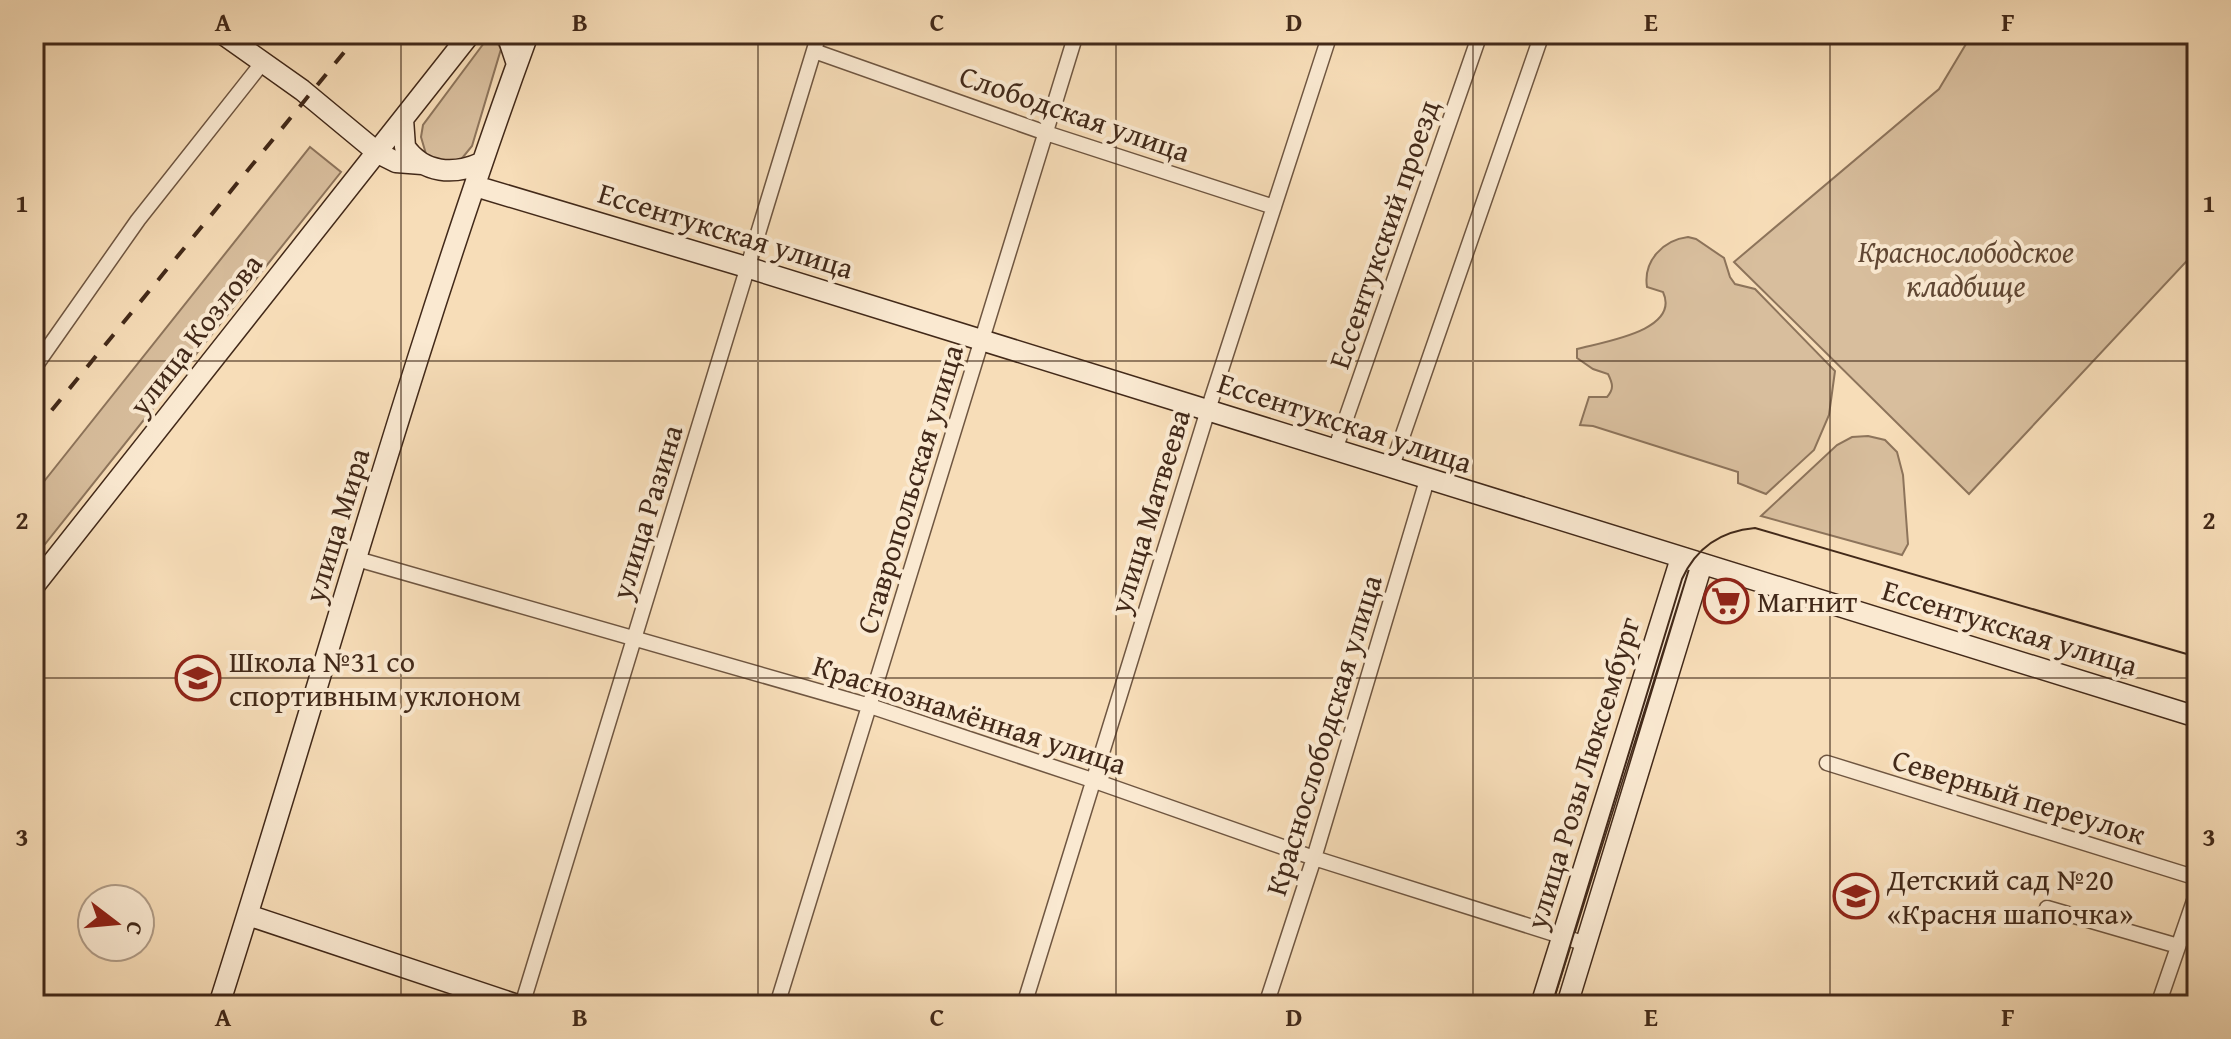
<svg xmlns="http://www.w3.org/2000/svg" width="2231" height="1039" font-family="'Gentium Book Plus',serif">
<style>
.green{fill:#d8be9d;stroke:#8d745b;stroke-width:2}
.lines{fill:none;stroke-linecap:round;stroke-linejoin:round}
.street-casing{stroke:#6f5641;stroke-width:17}
.secondary-casing{stroke:#422919;stroke-width:23}
.street{stroke:#fae9d1;stroke-width:14}
.secondary{stroke:#fae9d1;stroke-width:20}
.tram{stroke:#422919;stroke-width:2}
.rail{stroke:#422919;stroke-width:4;stroke-dasharray:14 14;stroke-linecap:butt}
.grid{fill:none;stroke:#422919;stroke-width:2;stroke-opacity:0.55}
.labels{text-anchor:middle;dominant-baseline:central;stroke-width:8;stroke-linejoin:round;paint-order:stroke}
.street-label{font-size:30px;fill:#422919;stroke:#fae9d1}
.park-label{font-size:30px;font-style:italic;fill:#604733;stroke:#fae9d1}
.poi-label{font-size:30px;fill:#422919;stroke:#fae9d1;text-anchor:start}
.neatline{fill:none;stroke:#422919;stroke-width:3}
.grid-label{font-size:26px;text-anchor:middle;font-weight:bold;fill:#422919}
</style>
<rect width="100%" height="100%" fill="#f7ddb8"/>
<filter id="stains"><feTurbulence type="fractalNoise" baseFrequency=".0025" numOctaves="4"/><feColorMatrix values="0 0 0 0 .2 0 0 0 0 .09 0 0 0 0 .02 0 0 0 .5 -.17"/></filter>
<radialGradient id="worn" r=".72"><stop offset=".6" stop-color="#630" stop-opacity="0"/><stop offset="1" stop-color="#630" stop-opacity=".3"/></radialGradient>
<path class="green" d="M1972 34H2197V250L1969 494 1734 262 1939 89Z
M492 40 497 42 501 49 472 146 459 162 442 164 426 154 421 137 423 125 484 43Z
M310 147 341 172 34 558V494Z
M1688 237 1696 239 1724 258 1730 277 1735 284 1755 289 1835 371 1829 415 1814 450 1766 494 1738 483V472L1593 426 1580 425 1589 397H1607C1614 389 1613 384 1608 374L1593 369 1577 358V349C1602 342 1681 331 1663 292L1647 287C1643 261 1663 240 1688 237Z
M1868 436 1885 440 1897 452 1903 475 1908 544 1902 555 1761 516 1837 445 1852 437Z"/>
<g class="lines">
<g class="street-casing">
<path id="street" d="M814 51 1046 133 1274 207
M34 368 138 220 263 62
M1335 450 1480 34
M1391 469 1542 34
M357 559 870 706 1092 780 1314 858 1586 944
M1827 763 2197 878
M2047 908 2178 946
M1753 1003 1759 1005
M522 1005 819 34
M777 1005 1076 34
M1024 1005 1208 410 1330 34
M1266 1005 1314 858 1427 480
M2158 1005 2197 892"/>
</g>
<g class="secondary-casing">
<path id="secondary" d="M223 34 302 90 378 153 396 162 422 164
M507 34 517 64
M403 119 405 147C424 174 454 175 481 163
M475 186 746 267 2197 717
M34 586 470 34
M248 915 517 1005
M219 1005C322 682 411 353 528 34
M1541 1005 1681 558
M1567 1005 1702 564"/>
</g>
<use href="#street" class="street"/>
<use href="#secondary" class="secondary"/>
<path class="tram" d="M1552 1005 1682 579C1696 548 1721 531 1755 528L2197 657"/>
<path class="rail" d="M34 432 359 34"/>
</g>
<path class="grid" d="M401 34V1005M758 34V1005M1116 34V1005M1473 34V1005M1830 34V1005M34 361H2197M34 678H2197"/>
<defs>
<g id="supermarket-ring" transform="scale(2.3)"><circle r="9.5" fill="#fae9d1" stroke="#8f2418" stroke-width="1.5"/><path d="M-6-5.5h2.5l.6 2H6L4.5 2H-2.5L-4.4-4H-6ZM-1.5 3.2a1.3 1.3 0 1 0 .1 0ZM3 3.2a1.3 1.3 0 1 0 .1 0Z" fill="#8f2418"/></g>
<g id="school-ring" transform="scale(2.3)"><circle r="9.5" fill="#fae9d1" stroke="#8f2418" stroke-width="1.5"/><path d="M0-5L7-2L0 1L-7-2ZM-4 1L0 2.5L4 1V4Q0 6-4 4Z" fill="#8f2418"/></g>
</defs>
<g fill-rule="evenodd">
<use href="#supermarket-ring" x="1726" y="601"/>
<use href="#school-ring" x="198" y="678"/>
<use href="#school-ring" x="1856" y="896"/>
</g>
<g class="labels">
<g class="street-label">
<text transform="translate(1075 113) rotate(19)">Слободская улица</text>
<text transform="translate(726 230) rotate(17)">Ессентукская улица</text>
<text transform="translate(1383 234) rotate(-71)">Ессентукский проезд</text>
<text transform="translate(195 334) rotate(-52)">улица Козлова</text>
<text transform="translate(1345 422) rotate(18)">Ессентукская улица</text>
<text transform="translate(909 489) rotate(-73)">Ставропольская улица</text>
<text transform="translate(1149 511) rotate(-73)">улица Матвеева</text>
<text transform="translate(646 512) rotate(-73)">улица Разина</text>
<text transform="translate(336 525) rotate(-73)">улица Мира</text>
<text transform="translate(2010 627) rotate(17)">Ессентукская улица</text>
<text transform="translate(970 714) rotate(18)">Краснознамённая улица</text>
<text transform="translate(1323 735) rotate(-73)">Краснослободская улица</text>
<text transform="translate(1582 773) rotate(-73)">улица Розы Люксембург</text>
<text transform="translate(2019 796) rotate(17)">Северный переулок</text>
</g>
<g class="park-label">
<text x="1966" y="251">Краснослободское<tspan x="1966" dy="34">кладбище</tspan></text>
</g>
<g class="poi-label">
<text x="1757" y="601">Магнит</text>
<text x="229" y="661">Школа №31 со<tspan x="229" dy="34">спортивным уклоном</tspan></text>
<text x="1887" y="879">Детский сад №20<tspan x="1887" dy="34">«Красня шапочка»</tspan></text>
</g>
</g>
<rect width="2231" height="1039" fill="none" stroke="#f7ddb8" stroke-width="88"/>
<g transform="translate(116 923) rotate(106)"><circle r="38" fill="#fae9d1" stroke="#b09c87" stroke-width="2"/>
<path d="M0-6L14 30L0 20L-14 30Z" fill="#8f2418"/>
<text y="-12" font-size="22" font-weight="bold" text-anchor="middle" fill="#422919">С</text>
</g>
<rect x="44" y="44" width="2143" height="951" class="neatline"/>
<g class="grid-label">
<text x="223" y="31">A</text>
<text x="580" y="31">B</text>
<text x="937" y="31">C</text>
<text x="1294" y="31">D</text>
<text x="1651" y="31">E</text>
<text x="2008" y="31">F</text>
<text x="22" y="212">1</text>
<text x="2209" y="212">1</text>
<text x="22" y="529">2</text>
<text x="2209" y="529">2</text>
<text x="22" y="846">3</text>
<text x="2209" y="846">3</text>
<text x="223" y="1026">A</text>
<text x="580" y="1026">B</text>
<text x="937" y="1026">C</text>
<text x="1294" y="1026">D</text>
<text x="1651" y="1026">E</text>
<text x="2008" y="1026">F</text>
</g>
<rect width="100%" height="100%" filter="url(#stains)"/>
<rect width="100%" height="100%" fill="url(#worn)"/>
</svg>
